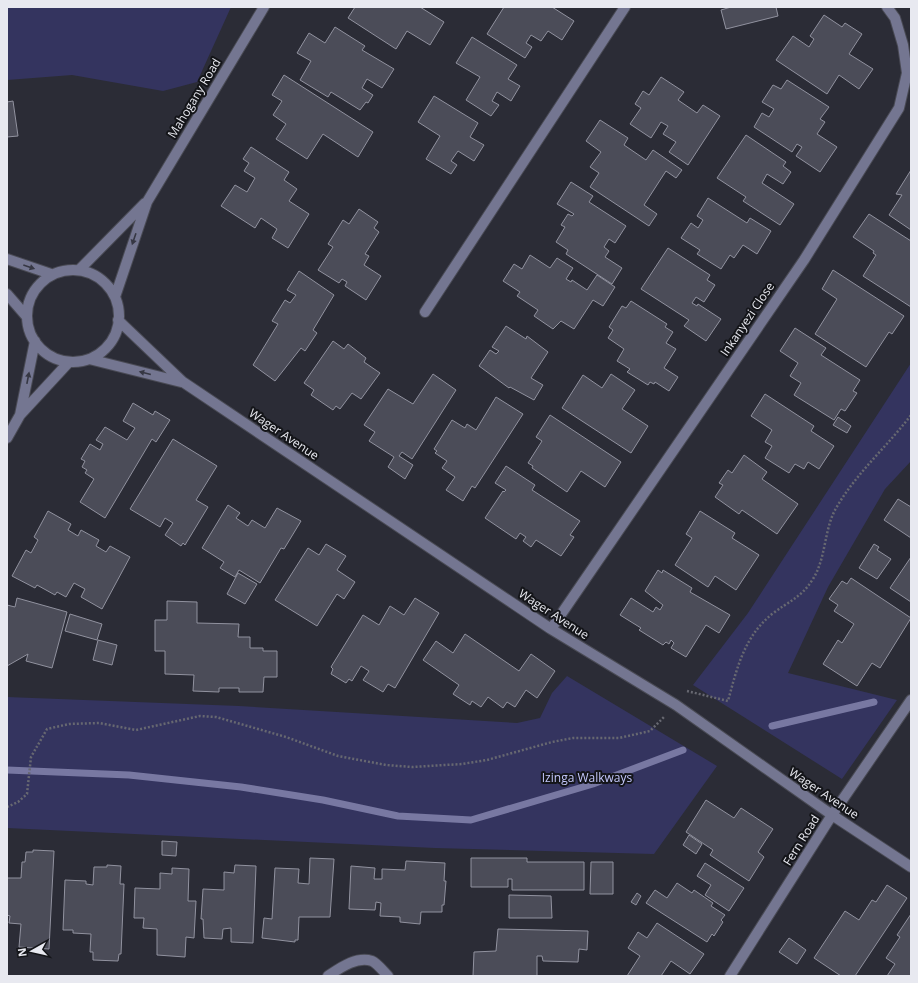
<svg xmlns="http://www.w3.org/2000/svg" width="918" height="983" font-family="'Open Sans',sans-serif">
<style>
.green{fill:#34345f}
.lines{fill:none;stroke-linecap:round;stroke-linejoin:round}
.stream{stroke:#7878a2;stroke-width:7}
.building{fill:#4b4c58;stroke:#91929f}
.minor-casing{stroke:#494a54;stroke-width:12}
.path{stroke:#676871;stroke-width:2.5;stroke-dasharray:2 2;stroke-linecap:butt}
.minor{stroke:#747691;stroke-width:10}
.oneway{fill:#363743}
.labels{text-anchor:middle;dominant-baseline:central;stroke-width:4;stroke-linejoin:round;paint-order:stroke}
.street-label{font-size:12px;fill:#e8e9f0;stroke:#141519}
.park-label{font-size:12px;fill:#c3c7fb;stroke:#141519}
</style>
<rect width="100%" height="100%" fill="#2b2c36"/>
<path class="green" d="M7 7H231L197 82 163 91 72 75 7 80Z
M911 363V461L885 489 828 587 788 673 897 700 842 779 693 685 748 613Z
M567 676 717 766 654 854 435 848 7 828V697L239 706 517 723 540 718 552 693Z"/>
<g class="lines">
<path class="stream" d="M772 726 874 702
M7 770 129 775 241 787 323 800 398 816 471 820 593 784 683 750"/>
</g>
<path class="building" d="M355 7H420L444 22 430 45 407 31 396 49 348 18Z
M504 7H552L574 21 562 40 548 31 541 41 531 35 526 43 532 47 525 58 487 34Z
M776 7 778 16 726 29 721 10 731 7Z
M824 15 842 27 845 23 862 34 849 54 873 69 859 89 839 75 827 94 776 60 793 36 809 47 814 39 810 36Z
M335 27 365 46 362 50 394 69 382 88 367 79 362 88 373 95 368 103 366 102 360 110 331 92 328 97 300 80 311 61 297 53 309 33 325 43Z
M472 37 517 65 508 79 520 86 511 101 497 92 492 101 499 105 491 116 466 100 480 77 456 63Z
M284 75 373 132 358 157 323 134 307 159 276 139 286 124 273 115 282 101 272 95Z
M661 77 684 92 678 100 697 113 703 105 720 116 688 165 669 152 676 142 663 134 668 126 661 122 651 138 630 124 641 108 635 104 643 91 649 95Z
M787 80 829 107 820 119 825 122 817 134 837 147 820 172 796 156 802 147 797 144 792 152 754 127 762 113 769 117 774 109 762 102 773 85 781 89Z
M434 96 478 123 470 137 484 145 474 161 458 151 451 161 457 165 451 174 426 159 440 136 418 122Z
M13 101 18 136 7 137V102Z
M600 120 628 138 624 145 646 160 653 150 682 170 676 178 666 171 644 205 657 214 649 226 590 187 599 173 590 167 601 152 586 141Z
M746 135 786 162 783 166 791 172 783 184 767 174 762 183 794 204 780 225 743 201 746 197 717 178Z
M251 147 289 172 284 180 297 189 289 201 309 214 288 248 272 238 277 229 261 218 255 228 221 206 235 185 247 192 255 178 244 171 249 163 243 159Z
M911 170V230L889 215 902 195 896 194Z
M571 182 593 196 589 202 626 226 615 243 609 239 604 247 609 251 605 257 622 268 612 284 566 254 568 250 556 242 565 227 561 225 568 214 572 216 574 214 557 204Z
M708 198 747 223 750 218 771 231 757 254 743 245 734 258 730 255 721 269 697 254 700 250 681 238 691 223 698 228 703 220 697 216Z
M359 209 378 222 374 228 379 232 365 254 369 256 364 265 381 276 366 300 345 286 347 282 342 279 339 283 318 270 333 247 328 244 343 220 349 224Z
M869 214 911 241V307L863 276 876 255 873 253 874 251 853 237Z
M668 248 710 275 707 280 715 285 704 302 696 297 692 303 697 306 698 304 721 319 706 341 684 326 689 320 641 289Z
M530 255 550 268 557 258 573 268 566 279 571 282 572 280 587 290 597 275 615 287 603 306 593 300 574 329 561 321 553 329 534 316 538 310 517 296 520 292 503 281 514 264 522 269Z
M833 270 904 316 892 334 889 332 866 367 815 334 837 299 822 289Z
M299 271 334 295 313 330 317 333 305 351 301 348 275 381 253 365 278 324 272 321 285 300 290 303 296 295 287 290Z
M631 301 667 324 665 327 673 332 666 343 676 349 664 368 678 377 669 391 655 382 654 384 650 382 648 385 627 372 630 369 617 361 624 349 608 338 613 330 609 327 622 306 626 308Z
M506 326 526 339 527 336 548 352 531 378 543 385 534 400 510 387 509 388 479 366 490 350 496 354 499 351 492 347Z
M795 328 826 348 821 355 860 380 853 391 857 393 845 411 841 409 834 420 794 395 801 383 790 376 798 363 780 351Z
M333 341 344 349 348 344 366 358 364 362 380 373 361 399 352 393 340 409 336 406 333 410 311 395 314 390 304 383Z
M433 374 456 390 412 459 402 452 399 456 413 465 405 479 388 467 394 457 369 441 375 432 364 425 388 389 413 404Z
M611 374 635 390 622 409 648 426 631 453 562 408 583 375 602 388Z
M765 394 814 426 811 431 834 446 819 469 808 462 804 469 795 464 789 473 765 458 772 446 765 442 772 430 751 416Z
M496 397 523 414 475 488 472 486 463 501 446 490 455 477 442 468 447 461 435 453 437 451 434 449 452 420 465 428 467 424 476 430Z
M133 403 153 415 155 411 170 420 156 442 152 439 105 518 80 502 94 479 85 473 87 470 82 467 85 461 81 459 90 444 100 450 103 444 96 440 105 427 127 440 135 428 123 421Z
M550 415 621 462 605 487 581 471 567 492 532 468 533 466 528 463 542 441 536 437Z
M838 417 851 426 847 433 833 425Z
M173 439 217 466 196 500 208 507 185 545 183 543 181 546 165 535 173 523 165 518 160 527 130 509Z
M744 455 767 472 762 479 798 504 777 534 742 510 739 514 715 497 723 485 719 483 728 470 732 473Z
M506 466 535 485 532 490 580 521 570 535 574 537 561 556 536 540 531 547 523 541 526 537 520 533 516 539 485 518 503 491 504 492 506 490 495 483Z
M898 499 911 507V538L884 520Z
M228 505 240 513 236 518 248 526 252 520 265 528 277 508 301 521 284 549 281 548 260 583 239 570 235 577 220 568 224 562 202 548Z
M48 511 71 524 68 530 78 536 81 530 99 540 96 546 106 552 110 546 130 557 102 609 81 597 85 589 74 583 66 597 57 592 55 595 37 585 35 588 12 576 26 550 31 553 38 540 34 537Z
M700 511 735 533 732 538 759 555 736 590 715 576 708 587 675 565 692 538 686 534Z
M326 544 346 556 337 570 355 582 344 599 337 594 317 626 275 600 308 548 319 555Z
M874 544 879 547 877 550 891 559 877 579 859 568Z
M911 557V602L890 588Z
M658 570 662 573 663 570 692 588 690 592 730 615 719 633 706 625 686 657 671 648 674 643 671 640 669 644 666 642 663 645 639 630 641 628 620 615 631 598 653 612 656 607 660 610 663 605 645 591Z
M238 573 257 584 245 604 227 594Z
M851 578 911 618 880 668 872 663 857 686 823 664 838 640 842 643 854 624 834 611 838 605 829 599 842 581 847 584Z
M17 598 67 612 52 668 26 661 28 654 7 666V605L15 607Z
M415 598 439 613 395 688 388 684 383 692 363 680 369 671 361 666 352 681 349 679 346 683 331 674 333 669 331 667 363 615 379 625 390 606 404 615Z
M167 601 197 602V623L239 624 238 637H250V648H263V651H277V677H264L263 692H239V688H219V692L193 691 194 675 165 674V651H155V620H167Z
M70 614 102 624 97 640 65 631Z
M465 634 519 671 531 654 555 671 537 698 526 690 515 707 507 702 503 708 488 697 481 707 472 701 470 705 453 694 459 685 423 660 436 641 453 653Z
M98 640 117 645 112 665 93 660Z
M706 800 734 818 741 808 773 829 758 852 764 857 749 881 710 855 713 850 686 832Z
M689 835 702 844 696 854 683 845Z
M162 841 177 842 176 856 162 855Z
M33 850 54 851 49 949 19 947 21 924 9 923 10 916 7 915V878H21L22 862H25L26 852H33Z
M310 858 334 859 330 917H299L298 940H295V942L262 938 264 918 272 919 275 868 299 869 298 883 309 884Z
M471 858H527V862H584V890H512V879H508V887H471Z
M406 861 445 863 444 881H446L444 905H442V912H421L420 924 400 922V917L380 916 381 903 376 902 375 910 349 909 351 866 375 868 374 879H382V869L405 870Z
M591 862H613V894H590Z
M705 863 744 888 729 911 705 895 711 885 697 876Z
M107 865 121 866 120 884H124L121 954H119L118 961 93 960V952H90L91 934 73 933V930H63L65 880 86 881V884L93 885 94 867H107Z
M235 865 256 866 253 943 231 942V928L223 929 222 939 204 938 203 919H201L203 889 224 890V872L234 873Z
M172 868 189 869 188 901H196L194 938 186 937 185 957 157 955V929L143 928 144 918H134L135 888 160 889V873L172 874Z
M677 883 692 893 694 890 713 903 711 906 725 915 721 920 723 922 714 936 712 934 707 942 646 903 655 890 667 898Z
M887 885 907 898 855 976H841L814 958 845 911 859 920 872 900 876 902Z
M637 893 641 896 636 905 631 902Z
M509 895 551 896 552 918H509Z
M911 914V976H887L895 964 886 958 900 937 897 935Z
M657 923 704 954 690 974 671 961 661 976H627L640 956 628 948 638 932 647 938Z
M498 929 588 931 587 950 579 949 578 962 543 961 542 956H537V976H473L474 952 496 951Z
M789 938 806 950 797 964 779 952Z"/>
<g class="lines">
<g class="minor-casing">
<path id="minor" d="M7 259 51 274
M27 316a46 46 0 1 1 92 0a46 46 0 1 1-92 0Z
M79 270 145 203
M7 294 27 317
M115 297 147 202 264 7
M425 312 625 7
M118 320 183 382 551 629 676 705 832 815 911 867
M89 359 181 382
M20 415 35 341
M7 438 20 415 69 362
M551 629 804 260 899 108 907 73 903 45 895 18 887 7
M328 976C340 968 356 956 372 961 377 963 384 972 388 976
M730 976 832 815 911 700"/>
</g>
<path class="path" d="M687 691 728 701C737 668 744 637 772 614 789 601 801 598 813 579 826 558 824 531 835 510 855 474 887 447 911 415
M7 807 18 802 27 794 31 757 47 729 69 724 99 723 136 730 200 716 216 717 286 737 338 756 386 765 412 767 462 764 487 760 552 742 573 738H619L650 731 664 717"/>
<use href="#minor" class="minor"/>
</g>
<defs><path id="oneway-solid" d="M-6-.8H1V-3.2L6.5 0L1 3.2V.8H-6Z"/></defs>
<g class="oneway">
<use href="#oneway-solid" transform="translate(134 239) rotate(109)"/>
<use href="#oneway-solid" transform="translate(29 267) rotate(19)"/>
<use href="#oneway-solid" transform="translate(145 373) rotate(-166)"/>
<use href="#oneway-solid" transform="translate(28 378) rotate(-79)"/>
</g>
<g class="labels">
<g class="street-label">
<text transform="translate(194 98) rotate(-59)">Mahogany Road</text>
<text transform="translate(747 319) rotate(-56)">Inkanyezi Close</text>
<text transform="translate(284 434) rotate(34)">Wager Avenue</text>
<text transform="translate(554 614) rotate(33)">Wager Avenue</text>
<text transform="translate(824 793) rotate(34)">Wager Avenue</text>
<text transform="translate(801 840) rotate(-58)">Fern Road</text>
</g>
<g class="park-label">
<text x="587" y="777">Izinga Walkways</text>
</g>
</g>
<rect width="918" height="983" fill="none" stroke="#e8e9f0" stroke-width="16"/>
<g transform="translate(32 951) rotate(262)" stroke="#141519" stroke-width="3" paint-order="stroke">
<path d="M0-3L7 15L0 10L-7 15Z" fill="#e8e9f0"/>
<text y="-6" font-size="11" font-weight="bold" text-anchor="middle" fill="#e8e9f0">N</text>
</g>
</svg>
